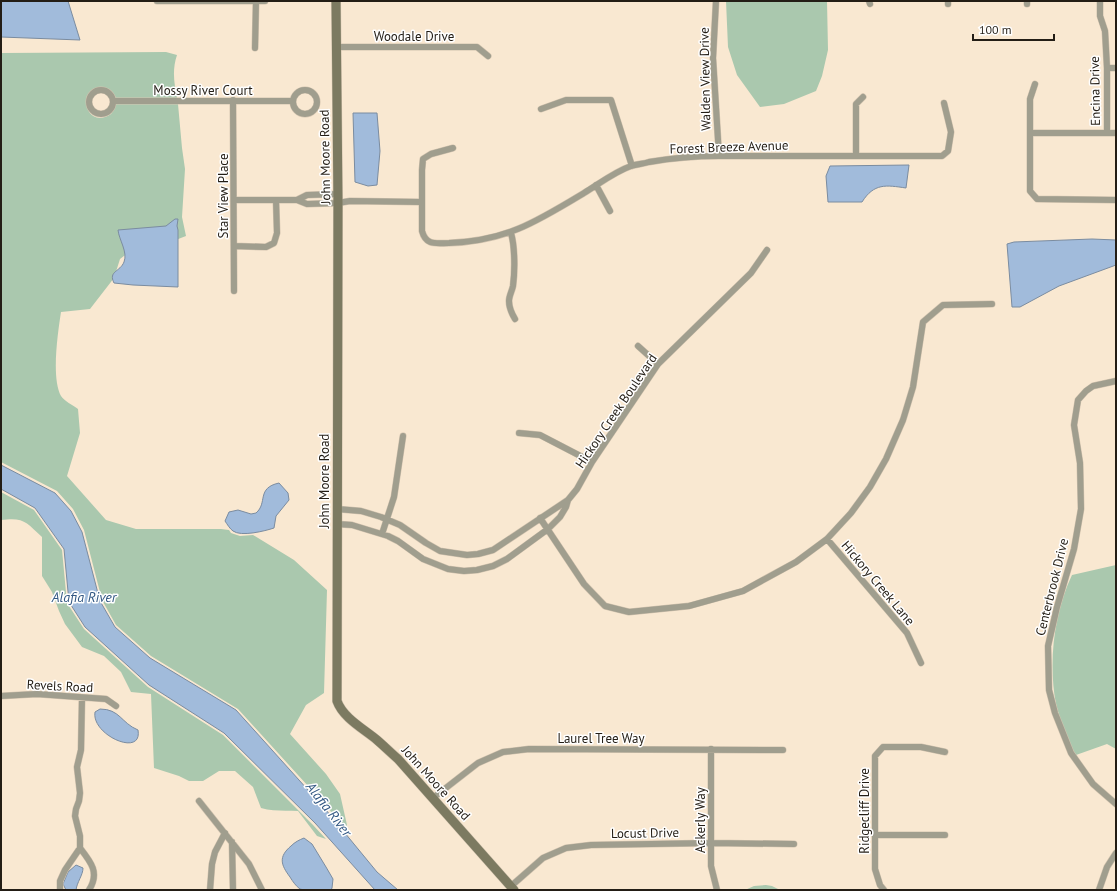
<svg xmlns="http://www.w3.org/2000/svg" width="1117" height="891" font-family="'PT Sans',sans-serif">
<style>
.green{fill:#aac8ae}
.water{fill:#a1bbdb;stroke:#7b8ca0}
.lines{fill:none;stroke-linecap:round;stroke-linejoin:round}
.street-casing{stroke:#d2c3af;stroke-width:7}
.secondary-casing{stroke:#d2c3af;stroke-width:10}
.street{stroke:#a09e8e;stroke-width:6}
.secondary{stroke:#7c7a61;stroke-width:9}
.labels{text-anchor:middle;dominant-baseline:central;stroke-width:3;stroke-linejoin:round;paint-order:stroke}
.street-label{font-size:13px;fill:#231d15;stroke:#fff}
.water-label{font-size:14px;font-style:italic;fill:#345984;stroke:#fff}
</style>
<rect width="100%" height="100%" fill="#f9e8d1"/>
<path class="green" d="M726 1H827L828 50 822 76 816 91 784 104 760 107 737 75 728 47Z
M166 52 177 55C172 70 174 82 177 98H115C113 93 109 89 104 88 76 83 84 132 111 114L116 104H178L182 148 185 169 182 217 186 236 155 248 133 249 120 259 114 278 90 309 61 312C58 332 51 378 61 396 64 401 73 405 78 409L80 433 67 476 106 520 136 529H221L229 530 231 533 240 536 253 535 294 560 327 590 324 693 306 705 290 734 326 774 340 794 347 825 345 829 328 808 238 709 151 656 116 625 102 600 84 530 73 509 57 491 1 462V53Z
M1 492 34 510 62 550 67 603 84 629 148 687 223 735 313 825 326 839 317 836 298 811C286 810 273 812 261 808L253 787 235 771H219L203 781H189L179 776 154 768 151 694 131 692 121 672 104 656 82 647 65 624 59 611 52 592 42 576V537C26 522 24 517 1 520Z
M1116 565V749L1107 744 1076 755C1071 748 1069 740 1066 733 1062 723 1058 714 1056 704 1048 663 1054 612 1072 575Z
M766 885 772 886 780 890H745L754 886Z"/>
<path class="water" d="M1 1H68L80 40 1 37Z
M353 113H377L380 151 377 185 368 186 355 182Z
M909 165 906 188C886 185 874 183 862 202H828L826 176 830 166Z
M175 219H178L177 226 178 230V287L133 285 114 283C108 271 120 272 124 262 128 252 119 240 118 230L166 226Z
M1092 239 1116 240V265L1059 286 1020 307H1012L1007 244 1014 242Z
M1 465 55 493 71 511 82 532 100 601 115 627 150 658 236 710 326 810 377 872 398 890H375L315 823 224 733 149 685 85 627 69 602 64 549 35 508 1 489Z
M279 483 288 493 289 500 276 516 274 528C265 531 241 537 233 531 230 529 227 524 225 521L229 512 238 510 251 514 256 513C268 503 256 488 279 483Z
M100 709C120 709 121 723 138 730 143 758 91 735 95 712Z
M304 838 312 844 326 867 333 879 332 888 331 890C324 890 305 891 300 889 296 886 293 882 290 877 281 865 278 857 291 846 295 842 299 840 304 838Z
M76 865 83 868C83 875 77 882 76 890H66L63 884 68 872Z"/>
<g class="lines">
<g class="street-casing">
<path id="street" d="M157 1H265
M716 1 713 58 719 156
M869 1 870 4
M1027 1V4
M1100 1V16L1105 31 1107 68V133
M948 4V1
M336 47H477L488 56
M255 48 256 1
M1107 68H1116
M1035 84 1030 99V191L1037 199 1116 200
M89 102a12 12 0 1 1 24 0a12 12 0 1 1-24 0Z
M293 102a12 12 0 1 1 24 0a12 12 0 1 1-24 0Z
M233 100 234 291
M113 101H293
M541 109 566 100H611L632 166
M1030 133H1116
M453 148 431 154 423 159 422 170V231C426 246 436 243 449 243 506 241 536 222 584 193 599 184 614 172 631 166 637 164 643 164 649 162 672 158 695 156 719 156H942L948 151 951 132 944 103
M856 155V104L863 97
M596 185 610 211
M234 200H297L307 195 338 194
M297 200 307 204 338 203 350 201 421 202
M511 233C515 247 515 271 513 286 512 291 509 296 509 301 509 308 512 314 515 319
M234 246 266 247 274 243 277 233 276 200
M638 346 658 364
M1116 381 1093 386 1086 391 1078 400 1074 425 1080 463 1081 509 1074 549 1057 607 1048 646 1049 690 1055 713 1071 753 1093 784 1116 804
M519 433 540 435 592 462
M337 509 361 511 381 517 400 525 426 543 440 551 467 555 478 554 493 550 568 500
M540 518 584 584 605 606 629 612 689 606 743 591 796 562 827 539 851 513 870 487 886 459 903 420 913 387 923 322 943 305 992 304
M337 524 352 525 388 536 398 541 423 559 448 569 464 571 477 570 493 566 507 559 548 529 560 517 566 507 568 500 577 489 592 462 658 364 751 273 767 250
M382 534 394 497 403 436
M827 539 907 633 921 663
M1 696 37 694 106 699 116 706
M711 749V866L717 890
M433 798 478 763 503 752 529 749 783 750
M199 801 249 864 262 890
M875 835H945
M232 842 233 890
M80 848C91 862 100 873 89 890
M510 887 543 858 566 848 591 845 711 843 794 844
M60 890V881L65 870 80 848V836L75 816 76 809 79 801 80 793 77 767 81 750 82 698
M210 890 212 864 215 852 225 833
M884 890 880 885 875 869V756L883 747H921L945 752
M1099 890 1107 867 1116 853"/>
</g>
<g class="secondary-casing">
<path id="secondary" d="M336 1 338 203 337 701C343 718 364 729 377 740 384 746 391 753 398 759L514 890"/>
</g>
<use href="#street" class="street"/>
<use href="#secondary" class="secondary"/>
</g>
<g class="labels">
<g class="street-label">
<text x="414" y="36">Woodale Drive</text>
<text transform="translate(705 79) rotate(-91)">Walden View Drive</text>
<text x="203" y="90">Mossy River Court</text>
<text transform="translate(1095 91) rotate(-91)">Encina Drive</text>
<text transform="translate(729 147) rotate(-2)">Forest Breeze Avenue</text>
<text transform="translate(325 157) rotate(-91)">John Moore Road</text>
<text transform="translate(223 196) rotate(-90)">Star View Place</text>
<text transform="translate(616 411) rotate(-56)">Hickory Creek Boulevard</text>
<text transform="translate(324 481) rotate(-90)">John Moore Road</text>
<text transform="translate(878 583) rotate(50)">Hickory Creek Lane</text>
<text transform="translate(1052 587) rotate(-76)">Centerbrook Drive</text>
<text transform="translate(60 686) rotate(3)">Revels Road</text>
<text x="601" y="738">Laurel Tree Way</text>
<text transform="translate(436 783) rotate(48)">John Moore Road</text>
<text transform="translate(864 811) rotate(-90)">Ridgecliff Drive</text>
<text transform="translate(700 820) rotate(-90)">Ackerly Way</text>
<text transform="translate(645 833) rotate(-1)">Locust Drive</text>
</g>
<g class="water-label">
<text x="84" y="597">Alafia River</text>
<text transform="translate(329 809) rotate(52)">Alafia River</text>
</g>
</g>
<rect width="1117" height="891" fill="none" stroke="#231d15" stroke-width="4"/>
<path d="M973 34v6h81v-6" fill="none" stroke="#231d15" stroke-width="2"/>
<text x="979" y="34" font-size="12" fill="#231d15" stroke="#ffffff" stroke-width="3" paint-order="stroke">100 m</text>
</svg>
